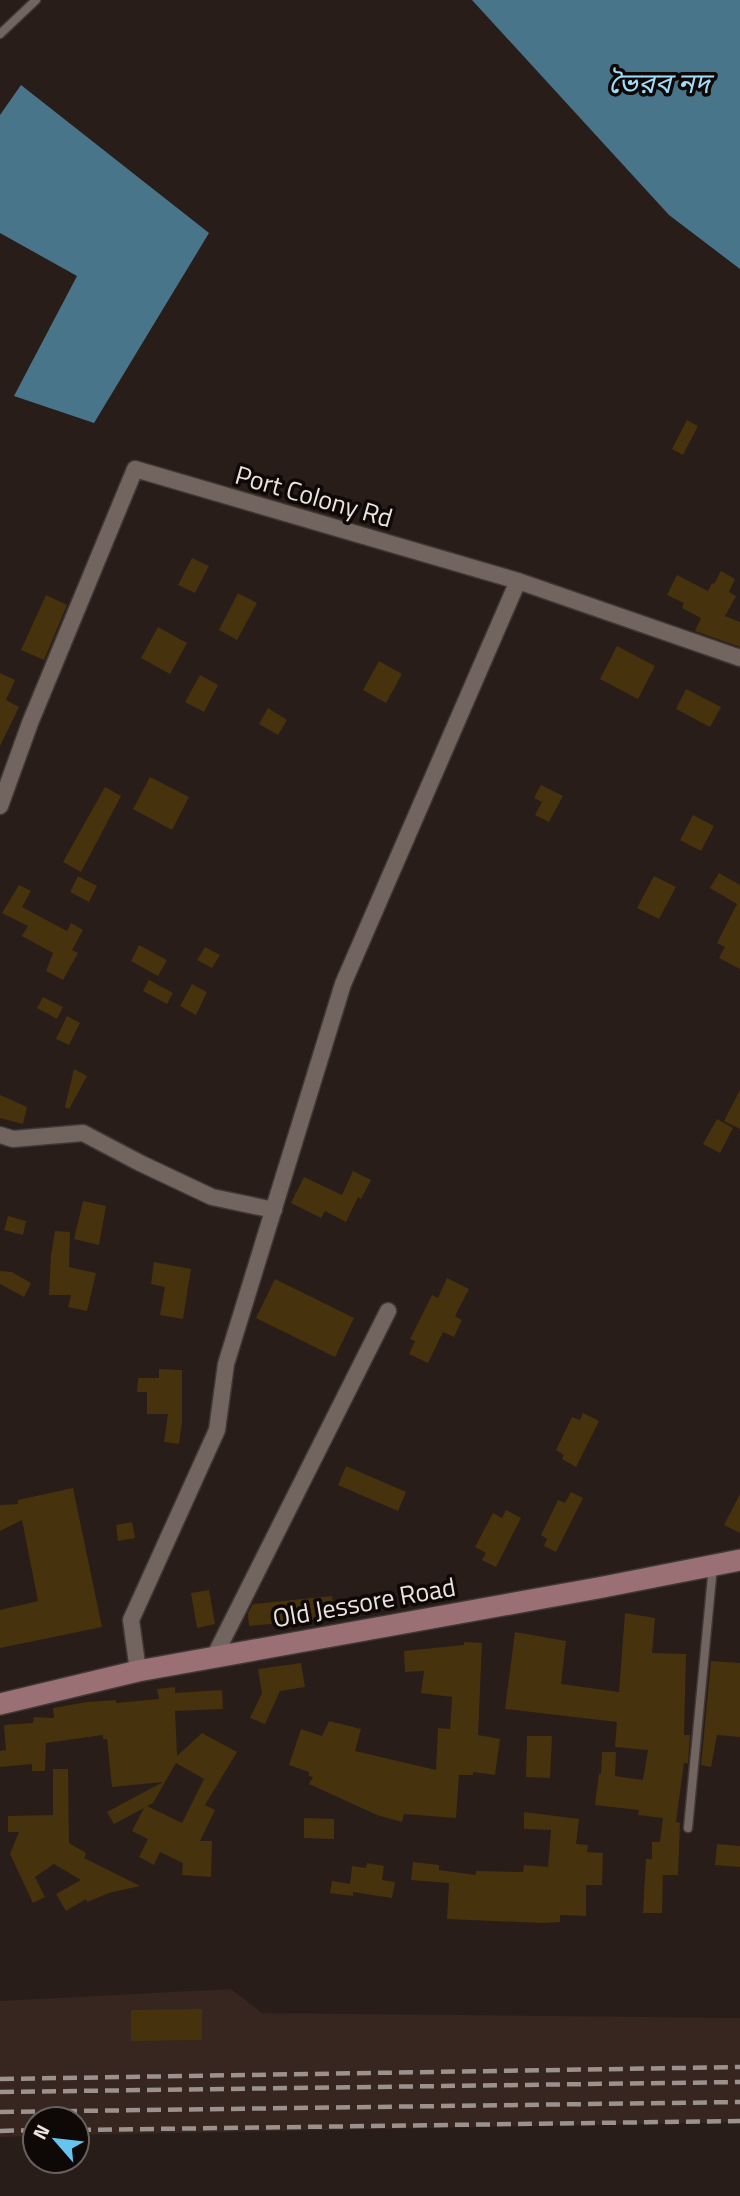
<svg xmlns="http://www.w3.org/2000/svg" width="740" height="2196" font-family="'Titillium Web','Noto Sans Bengali',sans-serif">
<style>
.built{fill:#37251f}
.water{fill:#49758a}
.building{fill:#46320d;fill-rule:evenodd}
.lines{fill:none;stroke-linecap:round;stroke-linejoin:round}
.lane-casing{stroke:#413835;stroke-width:11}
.street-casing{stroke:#413835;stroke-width:19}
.secondary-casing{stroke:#413835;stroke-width:24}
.lane{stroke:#726560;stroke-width:8}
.street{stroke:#726560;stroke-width:16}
.secondary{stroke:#9b7074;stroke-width:21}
.rail{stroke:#9b928e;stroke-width:4.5;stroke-dasharray:14 7;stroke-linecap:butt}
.labels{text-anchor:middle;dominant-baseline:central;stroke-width:7;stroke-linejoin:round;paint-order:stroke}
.street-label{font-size:26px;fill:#ece4e1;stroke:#0e0907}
.water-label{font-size:28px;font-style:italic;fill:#a1dbf7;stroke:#0e0907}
</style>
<rect width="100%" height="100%" fill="#281d19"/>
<path class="built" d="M231 1989 262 2013 740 2018V2122L77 2135V2119H35V2136L0 2137V2001Z"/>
<path class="water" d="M472 0H740V269L669 215Z
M21 85 209 233 94 423 14 396 77 276 0 233V115Z"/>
<path class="building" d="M687 420 698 426 683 455 672 449Z
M192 558 209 566 195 593 178 585Z
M721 571 735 579 729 592 736 596 725 616 740 622V647L695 631 701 618 682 608 684 603 667 595 677 575 708 591 712 583 714 584Z
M238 593 257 603 237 640 219 630Z
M46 595 67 605 44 660 21 650Z
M158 627 187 643 170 674 141 658Z
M617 646 655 666 638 699 600 679Z
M379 661 402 674 386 703 363 690Z
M0 673 15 680 6 700 19 707 0 746Z
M200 675 218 685 204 712 185 702Z
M686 689 721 707 710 727 676 709Z
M268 708 287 720 278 735 259 724Z
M150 777 189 797 172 830 133 809Z
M541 785 563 796 549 822 535 815 542 802 534 798Z
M105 787 121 796 81 872 63 862Z
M693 815 714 826 701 851 680 840Z
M719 873 740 885V969L719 958 725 947 717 943 737 904 710 888Z
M78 876 97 886 89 902 70 892Z
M654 876 676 887 659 919 637 908Z
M19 885 31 891 22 907 67 931 71 923 83 930 72 950 78 953 63 980 46 971 53 953 22 936 28 926 2 913Z
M139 945 167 960 158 976 131 961Z
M205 947 220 955 212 968 197 960Z
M149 980 173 993 167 1004 143 991Z
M192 984 207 992 196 1015 180 1006Z
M43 997 63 1007 57 1019 37 1008Z
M67 1016 80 1023 69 1045 56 1039Z
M74 1069 87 1076 69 1109 65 1107Z
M740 1090V1129L724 1121Z
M0 1095 27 1107 23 1124 0 1118Z
M717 1119 733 1128 720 1153 703 1144Z
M353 1171 371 1180 361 1199 358 1197 346 1222 325 1211 321 1218 291 1203 304 1177 342 1195Z
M83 1201 106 1206 99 1245 74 1239Z
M8 1216 26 1221 23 1235 4 1230Z
M55 1231 70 1232 69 1267 96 1273 87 1311 68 1307 71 1295H49L51 1255Z
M154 1262 191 1269 183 1319 160 1315 165 1287 151 1284Z
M0 1271 12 1272 31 1283 24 1297 0 1284Z
M447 1278 469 1289 455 1316 462 1320 454 1337 443 1332 428 1363 409 1354 415 1341 410 1339 432 1295 438 1298Z
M275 1279 354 1318 335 1357 256 1318Z
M159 1369 182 1370V1422L179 1444 164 1442 168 1414H147V1392H137L138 1378H159Z
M583 1413 599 1421 576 1467 562 1459 564 1455 556 1450 572 1417 580 1420Z
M346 1466 406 1492 398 1511 338 1485Z
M73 1488 102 1627 0 1648V1610L38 1601 22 1520 0 1531V1505L18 1504V1500Z
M571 1492 583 1498 556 1552 544 1546 547 1539 541 1535 558 1500 565 1503Z
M740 1494V1533L724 1525Z
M506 1510 521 1518 496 1567 482 1560 486 1553 475 1547 493 1513 502 1518Z
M132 1522 135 1538 118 1541 116 1525Z
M209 1590 215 1624 197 1628 191 1593Z
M332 1596 334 1618 249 1626 248 1613 253 1604Z
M625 1613 655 1618 652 1653 686 1654 684 1735H690L688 1763H684L676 1822 680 1823 678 1875H663L662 1913H643L646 1859H652V1842H660L663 1818 638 1815 639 1810 595 1805 599 1774H601L602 1752H616L615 1776 643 1780 648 1750 615 1747 617 1722 505 1709 515 1632 566 1641 561 1684 619 1692Z
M464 1642 482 1643 478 1735 500 1739 495 1775 473 1772V1775H459L456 1818 404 1814 402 1822 377 1815 309 1784 313 1777 309 1776V1772L289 1765 301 1729 322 1736 329 1721 361 1729 355 1751 436 1770 438 1728 450 1729 452 1697 421 1693 424 1671 405 1672 404 1651 464 1645Z
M711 1661 740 1663V1737L717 1735 711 1767 701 1765Z
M301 1663 305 1687 280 1691 265 1724 250 1718 262 1693 258 1669Z
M175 1687V1693L222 1690 223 1709 175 1711 177 1756 202 1733 237 1752 205 1805 215 1810 200 1841H212L211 1877 182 1875 183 1863 160 1852 154 1865 139 1857 148 1839 132 1831 144 1808 114 1824 107 1812 163 1782 112 1787 107 1739H103V1735L46 1743 45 1771H32V1764L0 1767V1751L6 1750 4 1725 33 1723 34 1717 54 1718 53 1708 87 1702 116 1700V1703L159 1699 157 1689ZM176 1763 204 1779 182 1823 147 1806 153 1803Z
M527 1736H552L550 1778 526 1777Z
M53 1769H68L69 1843 86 1853 84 1858 140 1886 109 1893 87 1902 86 1899 66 1911 56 1894 81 1880 54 1864 35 1877 45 1897 33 1903 10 1854 19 1832H8V1816L53 1815Z
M524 1812 579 1819 576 1844 588 1845 587 1852 603 1853 602 1885H586V1916L560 1915V1922L543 1923 447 1919 449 1883 411 1880 413 1862 439 1865V1870L476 1875V1871L523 1872 524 1865 548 1867 551 1830 524 1829Z
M304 1818 334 1819V1839L304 1838Z
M717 1844 740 1846V1867L715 1865Z
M367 1863 384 1866 382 1880 395 1882 392 1898 353 1892V1896L330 1893 332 1881 350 1884 352 1866 366 1868Z
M202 2009V2040L131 2041V2010Z"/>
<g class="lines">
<g class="lane-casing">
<path id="lane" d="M0 34 36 0
M688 1828 713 1566"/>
</g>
<g class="street-casing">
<path id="street" d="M0 806 30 723 135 469 518 581 740 658
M0 1135 13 1139 83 1133 140 1163 212 1197 274 1210
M214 1657 388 1311
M138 1671 131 1620 217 1430 226 1364 343 984 518 581"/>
</g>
<g class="secondary-casing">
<path id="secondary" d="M0 1704 138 1671 598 1588 740 1560"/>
</g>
<use href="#lane" class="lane"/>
<use href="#street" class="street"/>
<use href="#secondary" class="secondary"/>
<path class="rail" d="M0 2079 740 2067
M0 2092 740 2082
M0 2112 740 2102
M77 2130 740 2121
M0 2131 35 2130"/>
</g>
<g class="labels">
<g class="street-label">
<text transform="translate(314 496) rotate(16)">Port Colony Rd</text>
<text transform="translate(364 1602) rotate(-10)">Old Jessore Road</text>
</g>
<g class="water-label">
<text x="659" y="82">ভৈরব নদ</text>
</g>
</g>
<g transform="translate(56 2140) rotate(298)"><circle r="33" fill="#0e0907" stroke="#67615e" stroke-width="2"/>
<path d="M0-5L12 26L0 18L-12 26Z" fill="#65c5ef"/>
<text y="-10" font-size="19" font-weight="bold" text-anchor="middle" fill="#ece4e1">N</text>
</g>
</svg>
